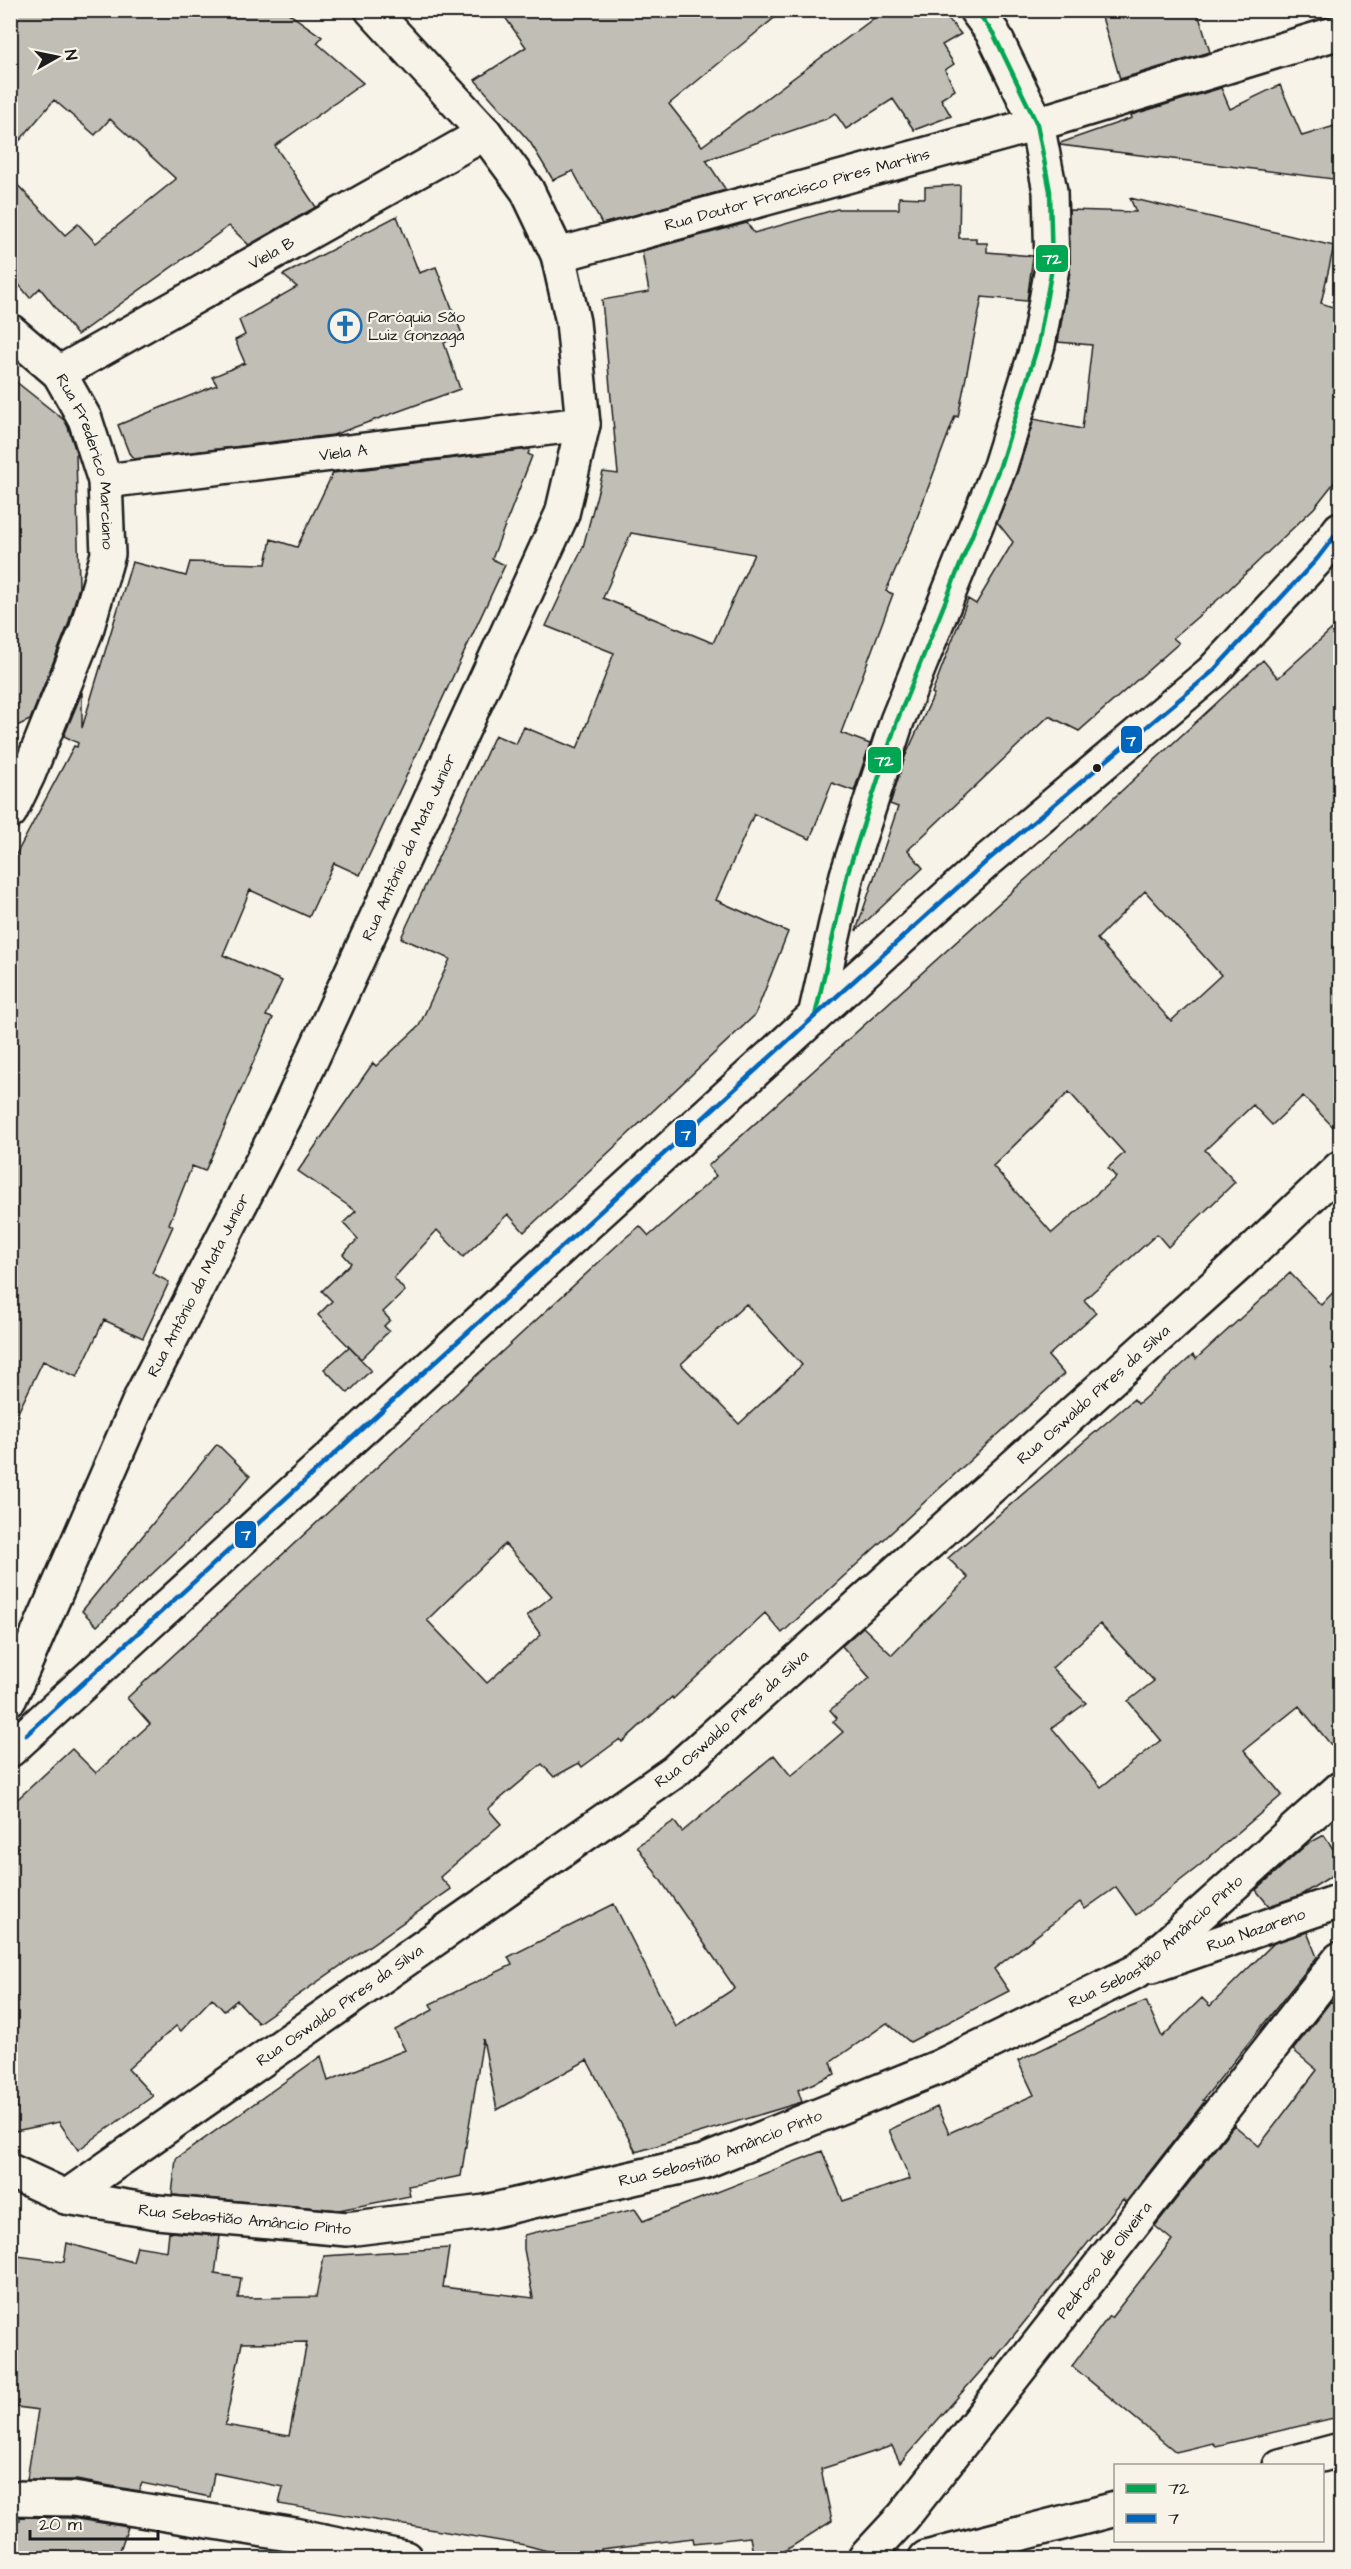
<svg xmlns="http://www.w3.org/2000/svg" width="1351" height="2569" font-family="'Architects Daughter',sans-serif">
<style>
.building{fill:#c0beb5;stroke:#1c1c1c;stroke-width:1.5;fill-rule:evenodd}
.lines{fill:none;stroke-linecap:round;stroke-linejoin:round}
.minor-casing{stroke:#1c1c1c;stroke-width:38}
.minor{stroke:#f7f3e8;stroke-width:33}
.bus-1-casing{stroke:#f7f3e8;stroke-width:9}
.bus-2-casing{stroke:#f7f3e8;stroke-width:9}
.bus-1{stroke:#00a651;stroke-width:4.5}
.bus-2{stroke:#0065bd;stroke-width:4.5}
.bus-dot{fill:#1c1c1c;stroke:#f7f3e8;stroke-width:2}
.labels{text-anchor:middle;dominant-baseline:central;stroke-width:4.5;stroke-linejoin:round;paint-order:stroke}
.street-label{font-size:16px;fill:#1c1c1c;stroke:#f7f3e8}
.poi-label{font-size:16px;fill:#1c1c1c;stroke:#f7f3e8;text-anchor:start}
.line-badge{stroke:#f7f3e8;stroke-width:2}
.badge-label{font-size:16px;text-anchor:middle;font-weight:bold;fill:#fff}
</style>
<rect width="100%" height="100%" fill="#f7f3e8"/>
<filter id="ink" filterUnits="userSpaceOnUse"><feTurbulence type="fractalNoise" baseFrequency=".0167" numOctaves="2"/><feDisplacementMap in="SourceGraphic" scale="12" xChannelSelector="R" yChannelSelector="G"/><feConvolveMatrix kernelMatrix="1 2 1 2 8 2 1 2 1" color-interpolation-filters="sRGB"/></filter>
<g filter="url(#ink)">
<path class="building" d="M10 10H284L322 37 317 43 363 83 275 146 316 207 249 245 229 226 77 335 40 288 30 298 10 274V177L65 235 78 224 96 243 176 179 110 119 95 135 54 100 10 152Z
M500 10H784L669 104 702 146 885 10H941L961 34 942 45 954 64 945 70 955 90 941 99 951 116 914 130 893 99 846 129 835 113 826 119 706 160 726 190 602 224 573 171 553 180 530 142 475 80 526 47Z
M1100 10H1197L1210 52 1120 79Z
M1280 85 1302 136 1341 124V180L1060 145V143L1132 118 1131 115 1221 88 1230 109Z
M960 185 959 238H976V243H987V252L1033 256 1027 301 982 297 958 417 955 416 912 531 886 591 893 594 841 733 870 744 854 791 832 783 810 839 754 814 716 900 788 932 755 1015 524 1232 508 1214 463 1257 437 1230 394 1278 405 1291 383 1312 390 1320 384 1326 389 1331 361 1359 318 1315 332 1301 322 1291 351 1263 343 1254 358 1239 343 1223 356 1211 298 1171 373 1063 376 1066 419 1026 450 959 401 938 495 735 516 744 524 727 577 749 614 653 546 626 583 547 603 472 618 474 602 300 649 292 642 251 747 223 754 233 837 209H899V197L925 198V187ZM631 533 754 554 713 643 603 598Z
M1130 198 1334 246 1321 303 1341 310V474L1314 508 1222 596 1173 638 1179 643 1079 731 1049 716 908 850 923 868 856 931 898 807 890 804 905 757 934 694 932 693 968 599 976 604 1013 542 997 522 1017 473 1034 419 1082 429 1092 345 1058 342 1070 271 1069 210 1136 212Z
M397 216 419 273 436 267 462 334 444 343 460 389 333 435 134 459 129 453 118 425 217 385 212 377 245 363 235 340 245 335 239 320 297 287 283 275Z
M10 377 64 420 68 427 76 452 79 587 68 625 30 720 10 729Z
M530 449 528 454 532 456 492 559 505 565 360 875 334 863 309 917 250 890 223 955 282 981 266 1016 273 1018 205 1171 192 1166 169 1224 173 1226 152 1273 169 1282 143 1338 104 1320 77 1377 43 1361 10 1429V866L74 746 77 747 78 743 64 736 82 692V728L132 562 186 576 190 562 266 564 271 539 297 547 333 473Z
M1341 621V1135L1303 1096 1272 1125 1253 1105 1205 1150 1235 1182 1168 1247 1157 1234 1084 1300 1096 1313 1048 1356 1064 1374 782 1633 765 1613 673 1699 672 1697 622 1742 620 1739 582 1767 579 1763 554 1777 542 1764 488 1809 501 1824 440 1877 451 1889 258 2023 237 2000 224 2011 212 1998 181 2031 176 2026 128 2069 153 2096 78 2150 59 2122 10 2132V1806L72 1749 96 1773 150 1724 127 1698 625 1238 640 1226 649 1236 716 1176 708 1166 1037 869 1263 660 1278 678ZM1145 891 1221 975 1171 1021 1097 939ZM1069 1092 1124 1153 1108 1168 1116 1177 1052 1233 993 1166ZM746 1304 802 1365 739 1424 681 1364ZM505 1544 552 1596 527 1616 541 1635 487 1683 427 1620Z
M1290 1273 1321 1305 1341 1284V1757L1299 1706 1244 1750 1282 1795 1199 1866 1136 1915 1116 1887 1085 1909 1080 1902 994 1969 1009 1991 910 2042 887 2023 831 2062 835 2074 798 2090 802 2102 636 2152 587 2060 497 2110 483 2039 461 2176 408 2186 410 2196 339 2210 172 2195 176 2159 321 2056 328 2081 405 2050 395 2030 433 2010 430 2004 512 1965 508 1957 614 1904 676 2027 735 1988 637 1846 674 1821 682 1832 774 1755 791 1776 843 1732 833 1722 837 1718 830 1710 870 1678 842 1646 863 1627 892 1655 968 1578 948 1558 1134 1399 1138 1404 1193 1355 1196 1359ZM1100 1624 1154 1681 1128 1701 1161 1740 1101 1787 1052 1728 1086 1703 1052 1668Z
M349 1347 371 1370 348 1393 324 1369Z
M217 1444 250 1476 223 1507 97 1626 82 1611Z
M1324 1835 1341 1861V1870L1301 1895 1269 1906 1256 1890 1306 1845Z
M1307 1932 1317 1957 1203 2100 1205 2101 1126 2202 1123 2199 994 2360 993 2357 900 2463 892 2446 821 2469 832 2521 772 2559H754L750 2537 694 2543 693 2538 601 2549V2557L555 2550V2553L525 2545 279 2504 283 2487 214 2473 210 2497 142 2483 139 2491 76 2480H27L38 2410 10 2406V2255L64 2262 67 2243 133 2262 137 2246 167 2251 169 2232 220 2236 215 2274 241 2278 238 2298 316 2297 324 2256 449 2248 443 2287 533 2298 524 2249V2235L635 2209 643 2221 822 2151 843 2201 910 2179 889 2130 937 2107 949 2133 1034 2095 1018 2061 1116 2013 1146 2001 1162 2037 1202 1998 1210 2006 1274 1943ZM307 2342 289 2436 225 2425 242 2343Z
M1331 2001 1341 2009V2388L1334 2418 1216 2446 1213 2443 1176 2452 1072 2366 1109 2316 1111 2318 1172 2240 1155 2226 1234 2125 1259 2146 1317 2070 1293 2050Z
M20 2517 71 2518 128 2527 117 2559H10V2520H20Z"/>
<g class="lines">
<g class="minor-casing">
<g id="minor">
<path id="s1" d="M558 255 1037 124 1340 32"/>
<path id="s2" d="M10 331 59 373 85 419 105 481 108 554 86 631 28 775 10 812"/>
<path id="s3" d="M59 373 485 133"/>
<path id="s4" d="M105 481 583 424"/>
<path d="M815 1016 847 875 897 721 1000 466 1038 345 1052 268 1050 191 1037 124 993 33 976 10"/>
<path id="s5" d="M10 1698 142 1395 285 1117 562 514 583 424 573 322 558 255 527 190 485 133 372 10"/>
<path d="M10 1750 815 1016 988 860 1212 672 1317 559 1340 529"/>
<path id="s6" d="M1152 1966 1340 1901"/>
<path id="s7" d="M10 2171 66 2197 157 2212 347 2229 485 2212 703 2162 937 2068 1137 1971 1340 1789"/>
<path id="s8" d="M66 2197 675 1771 1240 1263 1340 1168"/>
<path d="M1280 2466 1340 2450"/>
<path d="M10 2498 73 2499 295 2535 405 2558"/>
<path id="s9" d="M865 2558 904 2516 1340 1959"/>
<path d="M926 2558 1116 2509"/>
</g>
</g>
<use href="#minor" class="minor"/>
<g class="bus-1-casing">
<path id="bus-1" d="M815 1016 847 875 897 721 1000 466 1038 345 1052 268 1050 191 1037 124 993 33 976 10"/>
</g>
<g class="bus-2-casing">
<path id="bus-2" d="M26 1735 815 1016 988 860 1212 672 1317 559 1340 529"/>
</g>
<use href="#bus-1" class="bus-1"/>
<use href="#bus-2" class="bus-2"/>
</g>
</g>
<defs>
<g id="church-ring" transform="scale(1.725)"><circle r="9.5" fill="#f7f3e8" stroke="#1f6fb2" stroke-width="1.5"/><path d="M-1.2-6h2.4v3.5h3.3v2.4h-3.3V6h-2.4V-.1h-3.3v-2.4h3.3Z" fill="#1f6fb2"/></g>
</defs>
<g fill-rule="evenodd">
<use href="#church-ring" x="345" y="326"/>
</g>
<circle class="bus-dot" cx="1097" cy="768" r="5"/>
<g class="labels">
<g class="street-label">
<text stroke="none"><textPath href="#s1" startOffset="248">Rua Doutor Francisco Pires Martins</textPath></text>
<text stroke="none"><textPath href="#s3" startOffset="244">Viela B</textPath></text>
<text stroke="none"><textPath href="#s4" startOffset="240">Viela A</textPath></text>
<text stroke="none"><textPath href="#s2" startOffset="159">Rua Frederico Marciano</textPath></text>
<text stroke="none"><textPath href="#s5" startOffset="940">Rua Antônio da Mata Junior</textPath></text>
<text stroke="none"><textPath href="#s5" startOffset="454">Rua Antônio da Mata Junior</textPath></text>
<text stroke="none"><textPath href="#s8" startOffset="1306">Rua Oswaldo Pires da Silva</textPath></text>
<text stroke="none"><textPath href="#s8" startOffset="820">Rua Oswaldo Pires da Silva</textPath></text>
<text stroke="none"><textPath href="#s6" startOffset="110">Rua Nazareno</textPath></text>
<text stroke="none"><textPath href="#s7" startOffset="1214">Rua Sebastião Amâncio Pinto</textPath></text>
<text stroke="none"><textPath href="#s8" startOffset="334">Rua Oswaldo Pires da Silva</textPath></text>
<text stroke="none"><textPath href="#s7" startOffset="728">Rua Sebastião Amâncio Pinto</textPath></text>
<text stroke="none"><textPath href="#s7" startOffset="242">Rua Sebastião Amâncio Pinto</textPath></text>
<text stroke="none"><textPath href="#s9" startOffset="382">Pedroso de Oliveira</textPath></text>
</g>
<g class="poi-label">
<text x="368" y="317">Paróquia São<tspan x="368" dy="18">Luiz Gonzaga</tspan></text>
</g>
</g>
<g class="line-badge">
<rect x="1035" y="244" width="34" height="29" rx="6" fill="#00a651"/>
<rect x="1120" y="725" width="23" height="29" rx="6" fill="#0065bd"/>
<rect x="867" y="746" width="35" height="28" rx="6" fill="#00a651"/>
<rect x="674" y="1119" width="23" height="29" rx="6" fill="#0065bd"/>
<rect x="234" y="1520" width="23" height="29" rx="6" fill="#0065bd"/>
</g>
<g class="badge-label">
<text x="1052" y="264">72</text>
<text x="1131" y="746">7</text>
<text x="884" y="766">72</text>
<text x="686" y="1140">7</text>
<text x="246" y="1540">7</text>
</g>
<rect width="1351" height="2569" fill="none" stroke="#f7f3e8" stroke-width="36"/>
<rect x="18" y="18" width="1315" height="2533" fill="none" stroke="#1c1c1c" stroke-width="2" filter="url(#ink)"/>
<rect x="1114" y="2464" width="210" height="78" fill="#f7f3e8" stroke="#9f9d96" stroke-width="1.5"/>
<rect x="1126" y="2484" width="30" height="9" fill="#00a651" stroke="#9f9d96" stroke-width="1.5"/>
<text x="1168" y="2494" font-size="18" fill="#1c1c1c">72</text>
<rect x="1126" y="2514" width="30" height="9" fill="#0065bd" stroke="#9f9d96" stroke-width="1.5"/>
<text x="1168" y="2524" font-size="18" fill="#1c1c1c">7</text>
<g transform="translate(57 57) rotate(81)" stroke="#f7f3e8" stroke-width="4.5" paint-order="stroke">
<path d="M0-4.5L10 22L0 15L-10 22Z" fill="#1c1c1c"/>
<text y="-9" font-size="16" font-weight="bold" text-anchor="middle" fill="#1c1c1c">N</text>
</g>
<path d="M30 2530v9h128v-9" fill="none" stroke="#1c1c1c" stroke-width="3"/>
<text x="39" y="2530" font-size="18" fill="#1c1c1c" stroke="#f7f3e8" stroke-width="4.5" paint-order="stroke">20 m</text>
</svg>
